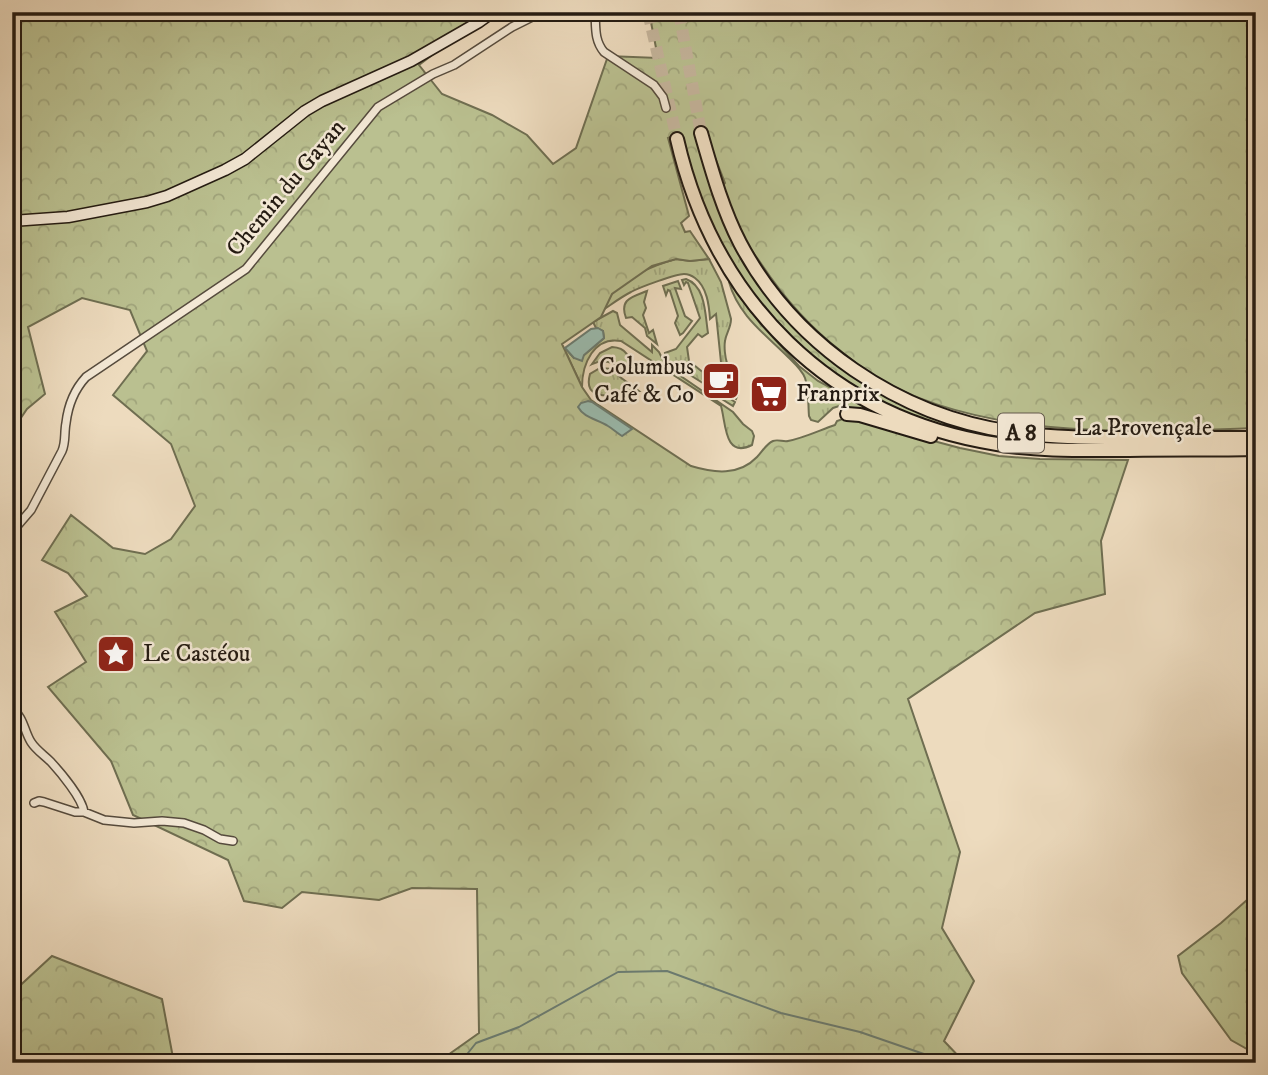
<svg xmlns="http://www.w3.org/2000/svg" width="1268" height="1075" font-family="'IM FELL DW Pica',serif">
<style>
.grass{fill:url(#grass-tufts);stroke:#6f6e51;stroke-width:2}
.forest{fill:url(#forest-crowns);stroke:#6f6e51;stroke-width:2}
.water{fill:#9abbae;stroke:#6b7b70;stroke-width:2}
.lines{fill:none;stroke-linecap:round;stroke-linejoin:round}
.stream{stroke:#6b7b70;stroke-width:2}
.highway-tunnel{stroke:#c5b59c;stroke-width:12;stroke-dasharray:12 6;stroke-linecap:butt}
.street-casing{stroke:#564b3d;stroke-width:10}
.secondary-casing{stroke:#241b12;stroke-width:13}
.highway-casing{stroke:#241b12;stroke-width:16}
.street{stroke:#f3e8d5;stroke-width:7}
.secondary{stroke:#f3e8d5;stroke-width:10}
.highway{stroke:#eddbbe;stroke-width:12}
.labels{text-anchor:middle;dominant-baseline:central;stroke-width:5;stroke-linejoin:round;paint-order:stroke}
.shield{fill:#f3e8d5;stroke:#62584c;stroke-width:2}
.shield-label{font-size:23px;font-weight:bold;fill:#241b12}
.street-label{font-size:24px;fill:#241b12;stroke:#f3e8d5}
.poi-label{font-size:24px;fill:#241b12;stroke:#f3e8d5;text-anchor:start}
</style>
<defs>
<pattern id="grass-tufts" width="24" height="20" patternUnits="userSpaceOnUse" patternTransform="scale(1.75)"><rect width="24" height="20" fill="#bac090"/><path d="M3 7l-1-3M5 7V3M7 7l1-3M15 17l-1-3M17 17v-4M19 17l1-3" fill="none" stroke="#a0a47b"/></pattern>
<pattern id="forest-crowns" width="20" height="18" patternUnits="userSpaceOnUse" patternTransform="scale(1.75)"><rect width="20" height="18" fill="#bac090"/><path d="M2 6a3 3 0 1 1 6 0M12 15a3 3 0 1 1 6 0" fill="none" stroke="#a0a47b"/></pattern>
</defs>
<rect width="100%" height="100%" fill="#eddbbe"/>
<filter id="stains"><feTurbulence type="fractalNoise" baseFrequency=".00286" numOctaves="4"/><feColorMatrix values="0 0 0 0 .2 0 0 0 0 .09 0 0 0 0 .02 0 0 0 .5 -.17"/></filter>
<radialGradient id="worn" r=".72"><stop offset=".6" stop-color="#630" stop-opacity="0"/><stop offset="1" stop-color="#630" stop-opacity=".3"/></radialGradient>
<path class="grass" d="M676 259 690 261 709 259 721 282 731 319C731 328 726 333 725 341 724 347 725 357 727 363 731 377 744 382 736 399 725 390 719 387 716 373L722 372 716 314 710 319C709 305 707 287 695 278 691 275 689 274 684 274 676 274 640 287 631 292 621 297 612 304 603 310 606 305 608 299 611 295 625 277 654 265 676 259Z
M686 279C706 286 705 315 708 333L702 337 698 334 687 347 689 361 705 374 711 369C713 389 719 391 735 402L733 406 706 389V385L682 370 679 371C673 366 667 361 665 353L676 349 700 318 688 283 686 282 684 285 682 280Z
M729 282 760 323 799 366 818 381 892 421 891 423 839 406 833 408 818 422 811 420 809 416C808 404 809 389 805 378 802 370 794 363 788 357 765 334 738 315 729 282Z
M647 291 644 302 646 308 643 315 649 333 653 330 657 344 647 336 645 328 632 317 626 318C619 299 632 297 647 291Z
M613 311 617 313 620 325 652 352V345L659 352 664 362 669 368 733 412 743 424 752 431 754 436 752 445C724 459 726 423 721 406L621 341C594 336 582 364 582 387L564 349 565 348 574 358 584 355 604 338 603 331 596 328 593 322Z
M612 347C630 348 629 360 632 374 619 366 608 357 592 364L600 353Z
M600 368 612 369 620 377 639 391C622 393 581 406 590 374Z"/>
<path class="forest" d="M12 12H489L419 65 442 94 492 115 527 135 553 164 576 148 608 56 658 58 649 12H1256V428C1133 432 979 441 871 374 861 368 851 359 842 352 808 326 783 297 760 262 755 255 749 248 745 240 736 223 730 204 722 186L725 183 703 127 695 129 708 177 729 231 828 357 974 430 994 435V437C973 433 951 430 931 423 824 387 746 307 702 205 692 182 686 157 679 134L668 138 689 216 681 223 685 232 690 231 709 259 690 261 676 259 652 266 612 294 601 317 562 344 582 387 591 400 691 466C714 473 739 476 757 457 762 452 766 444 773 441 778 439 783 442 788 441 804 438 820 430 835 425L837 421 851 416 911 435 960 448 999 456 1040 459 1128 460 1101 541 1105 594 1035 613 908 699 960 852 942 928 974 981 944 1041 965 1063H488L448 1055 479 1033 477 889 412 888 379 900 302 892 282 908 244 901 228 860 133 815 111 761 48 687 86 662 55 612 87 596 68 573 42 560 71 515 113 548 145 554 171 539 195 506 171 444 113 395 147 351 130 310 82 298 28 327 45 394 27 409 12 431Z
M678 281 681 289 675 288 685 316 692 321 683 333 680 335 675 323 678 316 670 291 668 290 666 295 663 286Z
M1256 892V1054L1231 1040 1182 973 1178 956 1221 923Z
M52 956 162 999 174 1063H12V993Z"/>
<path class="water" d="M598 328 603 331 604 338 584 355 582 361 574 358 565 348 591 329Z
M588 401 592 402 632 429 622 436C617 433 613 429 608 426 597 419 584 418 578 407L581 403Z"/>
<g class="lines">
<path class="stream" d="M460 1063 476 1043 519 1027 618 972 667 971 781 1013 860 1032 950 1063"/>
<path class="highway-tunnel" d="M648 12 677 139
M679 12 701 133"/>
<g class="street-casing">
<path id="street" d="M595 12C596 27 594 40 604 52L654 85 663 97 666 108
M12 532 31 510 62 451C66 442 64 433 66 423 68 406 74 390 86 377L246 269 378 107 433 74 454 65 512 27 542 12
M12 626 14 630 12 637
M12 709C24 717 24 731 31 742 36 750 44 755 51 762 61 773 82 798 84 812
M34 803 39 801 44 802 75 812H84L104 820 134 823 162 821 184 823 204 830 220 839 233 841"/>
</g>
<g class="secondary-casing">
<path id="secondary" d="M12 221 68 217 147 202 167 196 225 170 245 159 305 111 322 101 411 61 479 22 493 12"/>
</g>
<g class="highway-casing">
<path id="highway" d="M701 133C712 171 722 208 740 243 794 345 899 416 1012 432 1053 438 1093 438 1134 438 1175 438 1215 438 1256 438
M677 139C714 301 830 418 997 444 1038 451 1081 450 1123 450 1168 449 1212 450 1256 449
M847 414 860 415 931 436"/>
</g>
<use href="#street" class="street"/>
<use href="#secondary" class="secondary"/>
<use href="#highway" class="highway"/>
</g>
<defs>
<g id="cafe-square" transform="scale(2.0125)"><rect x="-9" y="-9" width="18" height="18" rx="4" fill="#8f2418" stroke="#f3e8d5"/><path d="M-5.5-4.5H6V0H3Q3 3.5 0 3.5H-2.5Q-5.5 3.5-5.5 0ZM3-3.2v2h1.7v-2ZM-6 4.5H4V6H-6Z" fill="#fff"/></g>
<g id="supermarket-square" transform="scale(2.0125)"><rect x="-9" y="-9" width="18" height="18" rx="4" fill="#8f2418" stroke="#f3e8d5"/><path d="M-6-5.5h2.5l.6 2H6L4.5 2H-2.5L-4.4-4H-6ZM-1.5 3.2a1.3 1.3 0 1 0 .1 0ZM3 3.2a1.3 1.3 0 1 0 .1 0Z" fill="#fff"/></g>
<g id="sight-square" transform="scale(2.0125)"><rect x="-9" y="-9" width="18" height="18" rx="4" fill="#8f2418" stroke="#f3e8d5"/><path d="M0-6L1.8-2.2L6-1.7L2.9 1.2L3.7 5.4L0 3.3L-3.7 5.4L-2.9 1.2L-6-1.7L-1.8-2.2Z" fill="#fff"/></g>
</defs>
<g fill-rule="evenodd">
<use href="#cafe-square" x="721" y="381"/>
<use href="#supermarket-square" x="769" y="394"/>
<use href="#sight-square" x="116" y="654"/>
</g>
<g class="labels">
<rect class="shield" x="998" y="413.5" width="46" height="39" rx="5"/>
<g class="shield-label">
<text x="1021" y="433">A 8</text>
</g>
<g class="street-label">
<text transform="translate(286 188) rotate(-50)">Chemin du Gayan</text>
<text x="1143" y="428">La Provençale</text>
</g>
<g class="poi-label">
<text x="694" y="367" text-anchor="end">Columbus<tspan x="694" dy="28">Café &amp; Co</tspan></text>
<text x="796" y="394">Franprix</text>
<text x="143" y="654">Le Castéou</text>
</g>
</g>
<rect width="1268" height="1075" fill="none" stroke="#eddbbe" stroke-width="42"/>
<rect x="14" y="14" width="1240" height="1047" fill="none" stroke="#241b12" stroke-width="3.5"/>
<rect x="21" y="21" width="1226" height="1033" fill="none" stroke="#241b12" stroke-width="2"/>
<rect width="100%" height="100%" filter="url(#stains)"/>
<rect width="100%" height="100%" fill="url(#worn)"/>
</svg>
